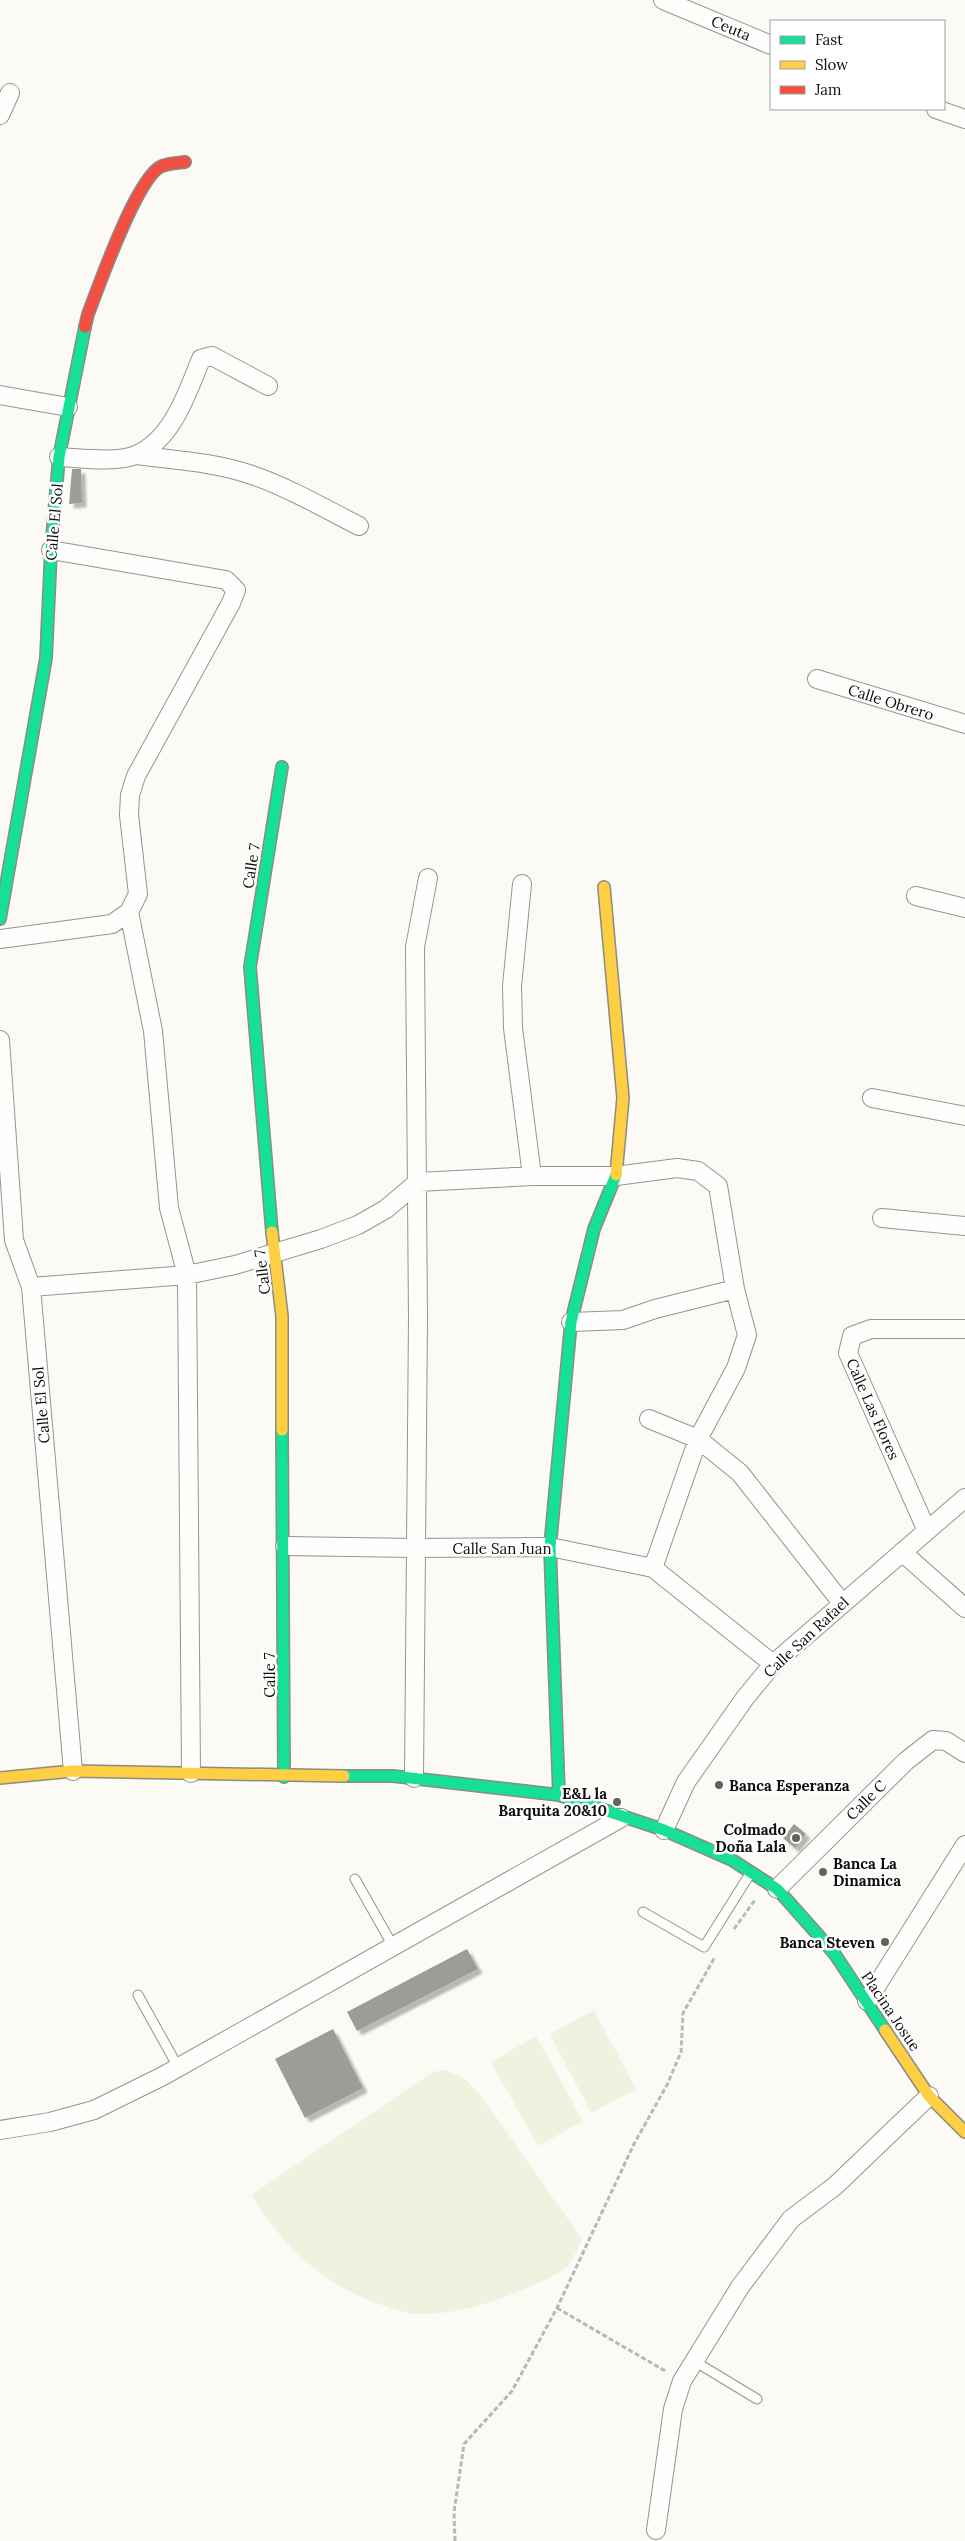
<svg xmlns="http://www.w3.org/2000/svg" width="965" height="2541" font-family="Lora,serif">
<style>
.pitch{fill:#eef3df}
.building{fill:#9e9c99;filter:url(#shadow)}
.lines{fill:none;stroke-linecap:round;stroke-linejoin:round}
.lane-casing{stroke:#959492;stroke-width:11}
.street-casing{stroke:#959492;stroke-width:20}
.fast-casing{stroke:#8b8b88;stroke-width:14}
.slow-casing{stroke:#8b8b88;stroke-width:14}
.jam-casing{stroke:#8b8b88;stroke-width:14}
.path{stroke:#b8b8b7;stroke-width:3;stroke-dasharray:5 2.5;stroke-linecap:butt}
.lane{stroke:#fefefd;stroke-width:9}
.street{stroke:#fefefd;stroke-width:18}
.fast{stroke:#16e098;stroke-width:11}
.slow{stroke:#ffcf43;stroke-width:11}
.jam{stroke:#f24e42;stroke-width:11}
.poi-dot{fill:#61615e;stroke:#fff;stroke-width:2}
.labels{text-anchor:middle;dominant-baseline:central;stroke-width:5;stroke-linejoin:round;paint-order:stroke}
.street-label{font-size:15px;fill:#0e0e0e;stroke:#fff}
.poi-label{font-size:15px;font-weight:bold;fill:#0e0e0e;stroke:#fff;text-anchor:end}
</style>
<defs>
<filter id="shadow"><feDropShadow dx="4.5" dy="4.5" stdDeviation="1" flood-color="#0004"/></filter>
</defs>
<rect width="100%" height="100%" fill="#fbfaf4"/>
<path class="pitch" d="M594 2010 636 2089 591 2113 550 2034Z
M536 2036 583 2121 538 2146 491 2062Z
M446 2070 465 2079 482 2097 582 2239C578 2247 574 2258 568 2266 560 2275 519 2291 507 2296 476 2308 447 2315 414 2314 405 2313 394 2309 385 2306 326 2288 282 2246 251 2195L433 2072Z"/>
<path class="building" d="M72 469H81L82 503 69 504Z
M794 1824 806 1834 795 1848 783 1838Z
M467 1949 478 1969 357 2031 347 2012Z
M333 2029 363 2088 305 2118 275 2059Z"/>
<g class="lines">
<g class="lane-casing">
<path id="lane" d="M355 1879 393 1946
M643 1912 704 1947 750 1874
M138 1995 178 2067
M694 2361 757 2399"/>
</g>
<g class="street-casing">
<path id="street" d="M663 0 771 45
M936 109 965 119
M0 115 10 93
M0 395 68 407
M136 455C174 460 215 462 252 475 289 488 324 508 359 526
M59 457C81 458 116 463 136 455 173 439 187 393 201 359L212 356 268 386
M817 679 965 724
M522 884 512 986 513 1028 532 1176
M916 896 965 908
M129 912 153 1031 169 1208 187 1275 191 1773
M0 939 112 924 129 912 138 894 129 815 130 795 136 776 231 603 236 590 226 580 51 550
M0 1040 14 1240 31 1287 73 1771
M872 1098 965 1116
M882 1218 965 1226
M31 1287 187 1275 235 1265 321 1239 358 1225 386 1209 418 1182 532 1176H616L677 1168 698 1171 718 1186 735 1289
M571 1322 623 1320 655 1309 735 1289 747 1335 736 1368 698 1439 653 1568
M649 1419 698 1439 740 1473 842 1603
M927 1531 848 1353 852 1336 871 1329H965
M285 1546 415 1548 550 1547 653 1568 773 1664
M902 1552 965 1608
M414 1778 418 1318 415 947 428 878
M664 1830 686 1782 745 1698 773 1664 965 1498
M777 1889 906 1761 933 1740 946 1741 965 1753
M867 2001 965 1845
M0 2130 50 2122 94 2110 163 2076 621 1818
M656 2530 673 2409 682 2381 740 2287 791 2219 835 2186 929 2096"/>
</g>
<g class="fast-casing">
<path id="fast" d="M0 919 46 658 51 550 59 457 85 327
M272 1232 250 967 282 767
M282 1430 284 1777
M344 1776H393L559 1795 664 1830 732 1860 777 1889 787 1900 834 1953 885 2030
M559 1795 550 1547 571 1322 594 1229 616 1175"/>
</g>
<g class="slow-casing">
<path id="slow" d="M604 887 623 1098 616 1175
M272 1232 282 1316V1430
M0 1778 73 1771 344 1776
M885 2030 929 2096 965 2132"/>
</g>
<g class="jam-casing">
<path id="jam" d="M85 327 88 314C99 286 137 176 162 166 169 163 178 163 185 162"/>
</g>
<path class="path" d="M734 1929 755 1900
M557 2308 667 2372
M455 2541 454 2512 464 2444 512 2391 557 2308 634 2144 667 2085 681 2052 683 2013 715 1957"/>
<use href="#lane" class="lane"/>
<use href="#street" class="street"/>
<use href="#fast" class="fast"/>
<use href="#slow" class="slow"/>
<use href="#jam" class="jam"/>
</g>
<g class="poi-dot">
<circle cx="719" cy="1785" r="5"/>
<circle cx="617" cy="1802" r="5"/>
<circle cx="796" cy="1838" r="5"/>
<circle cx="823" cy="1872" r="5"/>
<circle cx="885" cy="1942" r="5"/>
</g>
<g class="labels">
<g class="street-label">
<text transform="translate(731 28) rotate(23)">Ceuta</text>
<text transform="translate(54 522) rotate(-85)">Calle El Sol</text>
<text transform="translate(891 702) rotate(17)">Calle Obrero</text>
<text transform="translate(251 866) rotate(-81)">Calle 7</text>
<text transform="translate(262 1272) rotate(-97)">Calle 7</text>
<text transform="translate(41 1405) rotate(-95)">Calle El Sol</text>
<text transform="translate(873 1409) rotate(66)">Calle Las Flores</text>
<text x="502" y="1548">Calle San Juan</text>
<text transform="translate(806 1637) rotate(-43)">Calle San Rafael</text>
<text transform="translate(269 1675) rotate(-90)">Calle 7</text>
<text transform="translate(866 1800) rotate(-45)">Calle C</text>
<text transform="translate(891 2011) rotate(56)">Placina Josue</text>
</g>
<g class="poi-label">
<text x="729" y="1785" text-anchor="start">Banca Esperanza</text>
<text x="607" y="1793">E&amp;L la<tspan x="607" dy="17">Barquita 20&amp;10</tspan></text>
<text x="786" y="1829">Colmado<tspan x="786" dy="17">Doña Lala</tspan></text>
<text x="833" y="1863" text-anchor="start">Banca La<tspan x="833" dy="17">Dinamica</tspan></text>
<text x="875" y="1942">Banca Steven</text>
</g>
</g>
<rect x="770" y="20" width="175" height="90" fill="#ffffff" stroke="#9f9f9f"/>
<rect x="780" y="36" width="25" height="8" fill="#16e098" stroke="#9f9f9f"/>
<text x="815" y="45" font-size="15" fill="#0e0e0e">Fast</text>
<rect x="780" y="61" width="25" height="8" fill="#ffcf43" stroke="#9f9f9f"/>
<text x="815" y="70" font-size="15" fill="#0e0e0e">Slow</text>
<rect x="780" y="86" width="25" height="8" fill="#f24e42" stroke="#9f9f9f"/>
<text x="815" y="95" font-size="15" fill="#0e0e0e">Jam</text>
</svg>
